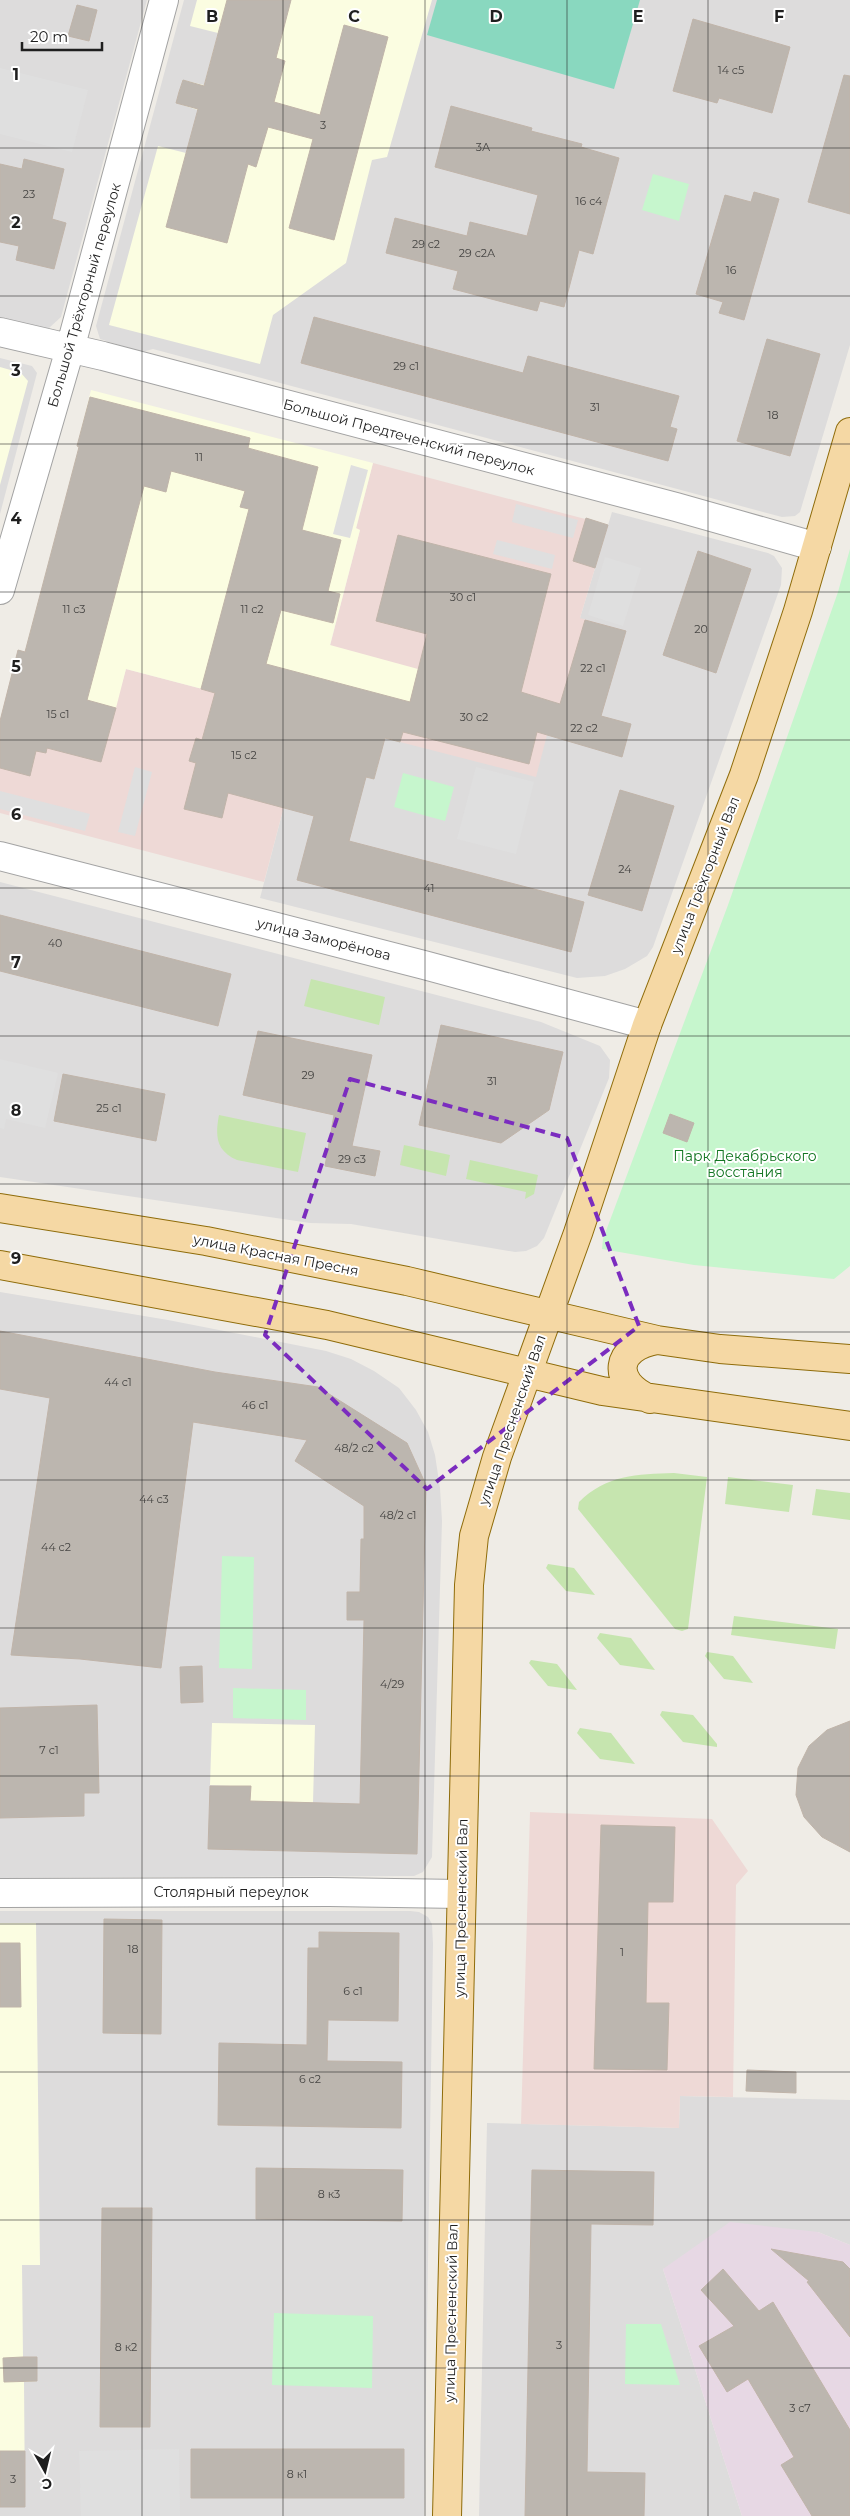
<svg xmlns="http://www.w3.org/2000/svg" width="850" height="2516" font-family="Montserrat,sans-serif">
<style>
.residential{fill:#dddcdc}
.commercial{fill:#eed9d6}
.industrial{fill:#e7d8e4}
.education{fill:#fbfde1}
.grass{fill:#c6e5af}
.park{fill:#c6f6cd}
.pitch{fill:#89d8bf}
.parking{fill:#dfdfdf}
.building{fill:#bcb6af;stroke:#c0b4a9}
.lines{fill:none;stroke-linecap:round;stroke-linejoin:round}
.minor-casing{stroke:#a3a3a3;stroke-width:30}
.major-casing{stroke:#8f6c0a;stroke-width:30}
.minor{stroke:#fff;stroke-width:28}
.major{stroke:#f5d8a4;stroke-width:28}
.marked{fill:none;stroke:#7b2cbf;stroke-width:4;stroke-dasharray:10 6;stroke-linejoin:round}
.grid{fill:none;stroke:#1f1f1f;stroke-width:1;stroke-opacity:0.55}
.labels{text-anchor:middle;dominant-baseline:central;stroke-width:4;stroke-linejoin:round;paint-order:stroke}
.number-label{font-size:11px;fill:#464543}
.street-label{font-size:14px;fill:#1f1f1f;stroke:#fff}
.park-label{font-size:14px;fill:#137622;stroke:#fff}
.grid-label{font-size:16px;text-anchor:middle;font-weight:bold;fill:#1f1f1f;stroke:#fff;stroke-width:4;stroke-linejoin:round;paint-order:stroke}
</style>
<rect width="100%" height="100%" fill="#efece6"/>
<path class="residential" d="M0 0H147L61 317 49 328H42L0 317Z
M184 0H850V345L800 512 795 516 782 517 153 349 142 352 100 339 96 326Z
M0 358 32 366 37 373 0 514Z
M612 512 768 553 774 556 782 568 781 585 653 947 647 956 625 969 605 976 577 978 260 898 288 791 366 777 374 779 378 765 370 763 377 736H547L537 732 546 700 580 618Z
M0 882 541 1022 600 1046 610 1060 609 1078 544 1238 537 1246 526 1251 515 1252 351 1224 310 1223 0 1177Z
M0 1292 168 1320 326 1351 351 1359 374 1371 399 1388 416 1410 428 1432 435 1455 440 1488 442 1521 432 1857 423 1872 414 1876H404L0 1878Z
M0 1911H410L419 1912 428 1917 432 1924 433 1944 424 2516H0Z
M680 2096 850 2100V2245L818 2232 663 2269 742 2516H479L487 2123 679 2128Z"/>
<path class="commercial" d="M373 463 608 525 580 618 626 631 601 716 546 700 537 732 547 735 536 777 400 742 410 702 330 646 360 530 356 529Z
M18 650 63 662 55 692 115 707 126 669 337 724 288 791 264 882 0 813V721Z
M530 1812 712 1819 748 1871 736 1885 733 2097 680 2096 679 2128 521 2124Z"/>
<path class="industrial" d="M730 2222 818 2232 850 2245V2516H742L663 2269Z"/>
<path class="education" d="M197 0H432L387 157 372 160 346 263 273 315 260 364 109 325 158 146 186 153 198 110 176 103 179 92 183 80 204 85 218 33 190 26Z
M0 367 21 373 28 381 0 485Z
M91 390 373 463 356 528 360 530 330 645 418 669 400 742 377 736 370 763 378 765 374 779 366 777 337 724 126 669 116 708 55 692 62 662 25 652 79 447 77 446Z
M212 1723 315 1725 313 1803 250 1801 251 1787 210 1785Z
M0 1923H36L40 2265H22L23 2357H37V2381L24 2382 25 2507H0Z"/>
<path class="grass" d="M311 979 385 997 379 1025 304 1006Z
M219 1115 306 1133 298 1172 237 1160C216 1151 215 1136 219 1115Z
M404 1145 450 1155 446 1176 400 1165Z
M470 1160 538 1175 534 1194 525 1199 526 1192 466 1179Z
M674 1473 707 1477 688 1629 682 1631 675 1629 578 1509 579 1502C606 1475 637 1474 674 1473Z
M728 1477 793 1485 789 1512 725 1504Z
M816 1489 850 1493V1520L812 1515Z
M548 1564 574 1568 595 1595 566 1591 546 1568Z
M734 1616 838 1629 835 1649 731 1635Z
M600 1633 631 1638 655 1670 620 1665 597 1638Z
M707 1652 733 1656 753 1683 724 1679 705 1656Z
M531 1660 557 1664 577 1690 548 1686 529 1663Z
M662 1711 693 1715 717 1744V1747L683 1742 660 1715Z
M580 1728 611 1733 635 1764 600 1759 577 1733Z"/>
<path class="park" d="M653 174 689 184 679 221 642 210Z
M850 549V1266L834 1279 694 1265 602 1249 603 1239 728 905 838 592Z
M403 773 454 787 445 821 394 807Z
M222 1556 254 1557 252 1669 219 1668Z
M233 1688 306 1690V1720L233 1718Z
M274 2313 373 2316 372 2388 272 2385Z
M626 2324H661L680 2385 625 2384Z"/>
<path class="pitch" d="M437 0H640L614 89 427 35Z"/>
<path class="parking" d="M0 68 88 90 72 152 0 134Z
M351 465 368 470 350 538 333 534Z
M516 504 578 520 573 538 512 522Z
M497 540 555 555 552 569 493 554Z
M605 557 641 568 623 626 588 615Z
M135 767 152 772 135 836 118 832Z
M476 767 534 782 516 854 457 839Z
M0 791 90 814 85 831 0 809Z
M0 1059 58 1073 45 1128 6 1119 4 1129 0 1128Z
M179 2449 180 2516H81L79 2451Z"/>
<path class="building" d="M227 0H291L276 58 285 61 274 102 320 115 344 25 388 37 334 240 289 228 313 139 268 127 256 167 248 164 227 243 166 227 198 109 176 103 179 92 183 80 204 86Z
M77 5 97 10 89 41 68 36Z
M693 19 790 47 772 113 719 98 717 103 673 91Z
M844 75 850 76V214L808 202Z
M451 106 532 128 531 131 582 144 581 147 619 158 593 254 579 250 564 307 540 301 537 311 453 289 458 271 386 253 395 218 467 236 470 222 527 236 538 195 435 167Z
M24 159 64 169 52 219 66 223 54 269 16 260 19 246 0 242V164L22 169Z
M754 192 779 199 744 320 719 313 723 302 696 294 725 195 751 202Z
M314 317 523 373 528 356 679 396 670 427 677 429 668 461 301 363Z
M767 339 820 354 790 456 737 441Z
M90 397 250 438 248 448 318 467 302 530 341 540 328 591 340 594 333 623 281 610 266 664 410 702 427 634 376 621 398 535 551 574 521 692 560 704 585 620 626 631 601 716 631 724 622 757 537 732 529 764 403 732 400 742 385 738 374 779 366 777 349 841 584 902 571 952 297 880 314 816 228 793 222 818 184 809 196 763 189 761 196 738 202 740 215 693 201 689 249 509 240 507 245 491 171 471 166 492 144 486 87 700 116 708 101 762 47 748 46 753 36 751 30 776 0 768V721L18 650 25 652 79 447 77 446Z
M586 518 608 525 595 568 573 561Z
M698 551 751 569 716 673 663 655Z
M620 790 674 806 642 911 588 895Z
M0 915 231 974 218 1026 0 971Z
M441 1025 563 1052 549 1110 501 1143 419 1125Z
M258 1031 372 1055 352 1146 380 1151 375 1176 325 1166 334 1115 243 1095Z
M63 1074 165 1094 156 1141 54 1121Z
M670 1114 694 1123 687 1142 663 1133Z
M0 1331 215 1372 318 1387 407 1443 426 1485 417 1854 208 1849 210 1786H251L250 1801 360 1804 364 1620H347V1592H360L361 1539H364V1506L295 1461 307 1440 193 1422 161 1668 80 1659 11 1655 50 1398 0 1389Z
M202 1666 203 1702 181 1703 180 1667Z
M97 1705 99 1793H84V1816L0 1818V1708Z
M850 1721V1852L822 1837 804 1817 796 1795 798 1768 809 1746 827 1730Z
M601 1825 675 1827 673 1902H648L646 2003H669L667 2070 594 2069Z
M104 1919 162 1920 161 2034 103 2033Z
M319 1932 399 1933 398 2021 328 2020 327 2061 402 2062 401 2128 218 2125 219 2043 307 2045 308 1948H319Z
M0 1943H20L21 2007H0Z
M747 2070 796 2072V2093L746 2091Z
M256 2168 403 2170 402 2221 256 2219Z
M532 2170 654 2172 653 2225 591 2224 587 2472 645 2473 644 2516H525Z
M102 2208H152L150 2427H100Z
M771 2249 843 2262 850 2269V2337L807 2282 809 2281Z
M723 2269 759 2311 773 2302 850 2430V2516H812L781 2465 794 2457 748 2379 727 2392 699 2346 734 2326 701 2290Z
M23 2357H37V2381L4 2382 3 2358Z
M191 2449H404V2498H191Z
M0 2451H25V2507H0Z"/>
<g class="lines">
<g class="minor-casing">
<path id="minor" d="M0 332 103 356 676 507 817 547
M0 590 70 349 164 0
M0 856 424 965 647 1025
M0 1893 329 1892 461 1894"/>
</g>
<g class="major-casing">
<path id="major" d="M0 1208 206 1241 407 1281 657 1340 720 1349 850 1359
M0 1265 327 1325 602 1391 850 1426
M650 1399C610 1382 615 1347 657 1340
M447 2516 469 1585 474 1536 497 1457 578 1233 647 1025 744 775 798 611 850 432"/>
</g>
<use href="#minor" class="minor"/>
<use href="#major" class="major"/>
</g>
<path class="marked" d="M350 1079 567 1138 639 1326 427 1489 265 1335Z"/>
<path class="grid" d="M142 0V2516M283 0V2516M425 0V2516M567 0V2516M708 0V2516M0 148H850M0 296H850M0 444H850M0 592H850M0 740H850M0 888H850M0 1036H850M0 1184H850M0 1332H850M0 1480H850M0 1628H850M0 1776H850M0 1924H850M0 2072H850M0 2220H850M0 2368H850"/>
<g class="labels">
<g class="number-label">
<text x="731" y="70">14 с5</text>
<text x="323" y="125">3</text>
<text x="483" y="147">3А</text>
<text x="29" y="194">23</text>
<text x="589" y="201">16 c4</text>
<text x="426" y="244">29 с2</text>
<text x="477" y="253">29 с2А</text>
<text x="731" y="270">16</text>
<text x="406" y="366">29 с1</text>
<text x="595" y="407">31</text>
<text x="773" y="415">18</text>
<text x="199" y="457">11</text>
<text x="463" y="597">30 с1</text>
<text x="74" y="609">11 с3</text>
<text x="252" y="609">11 с2</text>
<text x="701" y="629">20</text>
<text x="593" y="668">22 с1</text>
<text x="58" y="714">15 с1</text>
<text x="474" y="717">30 с2</text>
<text x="584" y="728">22 с2</text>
<text x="244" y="755">15 с2</text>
<text x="625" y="869">24</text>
<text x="429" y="888">41</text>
<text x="55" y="943">40</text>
<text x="308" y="1075">29</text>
<text x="492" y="1081">31</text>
<text x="109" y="1108">25 с1</text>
<text x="352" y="1159">29 с3</text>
<text x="118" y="1382">44 с1</text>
<text x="255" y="1405">46 с1</text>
<text x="354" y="1448">48/2 c2</text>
<text x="154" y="1499">44 с3</text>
<text x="398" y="1515">48/2 с1</text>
<text x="56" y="1547">44 с2</text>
<text x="392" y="1684">4/29</text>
<text x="49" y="1750">7 с1</text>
<text x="133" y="1949">18</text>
<text x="622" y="1952">1</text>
<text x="353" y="1991">6 с1</text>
<text x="310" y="2079">6 с2</text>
<text x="329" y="2194">8 к3</text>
<text x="559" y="2345">3</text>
<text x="126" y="2347">8 к2</text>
<text x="800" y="2408">3 с7</text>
<text x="297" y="2474">8 к1</text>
<text x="13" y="2479">3</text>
</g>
<g class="street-label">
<text transform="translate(84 295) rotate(-74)">Большой Трёхгорный переулок</text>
<text transform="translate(409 437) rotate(15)">Большой Предтеченский переулок</text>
<text transform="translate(705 875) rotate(-69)">улица Трёхгорный Вал</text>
<text transform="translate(324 939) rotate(14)">улица Заморёнова</text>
<text transform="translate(276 1255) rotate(11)">улица Красная Пресня</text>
<text transform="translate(512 1420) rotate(-71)">улица Пресненский Вал</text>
<text x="231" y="1892">Столярный переулок</text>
<text transform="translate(461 1908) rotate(-89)">улица Пресненский Вал</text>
<text transform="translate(451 2313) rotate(-89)">улица Пресненский Вал</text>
</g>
<g class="park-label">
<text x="745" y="1156">Парк Декабрьского<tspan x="745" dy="16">восстания</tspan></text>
</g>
</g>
<g class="grid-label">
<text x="212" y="22">B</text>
<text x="354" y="22">C</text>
<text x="496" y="22">D</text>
<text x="638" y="22">E</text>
<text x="779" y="22">F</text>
<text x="16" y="80">1</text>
<text x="16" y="228">2</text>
<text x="16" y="376">3</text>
<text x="16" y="524">4</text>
<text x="16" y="672">5</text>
<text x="16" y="820">6</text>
<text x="16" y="968">7</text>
<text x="16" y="1116">8</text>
<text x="16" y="1264">9</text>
</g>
<g transform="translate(45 2471) rotate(172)" stroke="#ffffff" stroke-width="4" paint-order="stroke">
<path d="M0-4L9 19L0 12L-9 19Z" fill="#1f1f1f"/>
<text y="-8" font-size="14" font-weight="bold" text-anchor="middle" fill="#1f1f1f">С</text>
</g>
<path d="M22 42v8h80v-8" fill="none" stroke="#1f1f1f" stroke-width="2.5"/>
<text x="30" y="42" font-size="15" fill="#1f1f1f" stroke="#ffffff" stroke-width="4" paint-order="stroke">20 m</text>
</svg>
